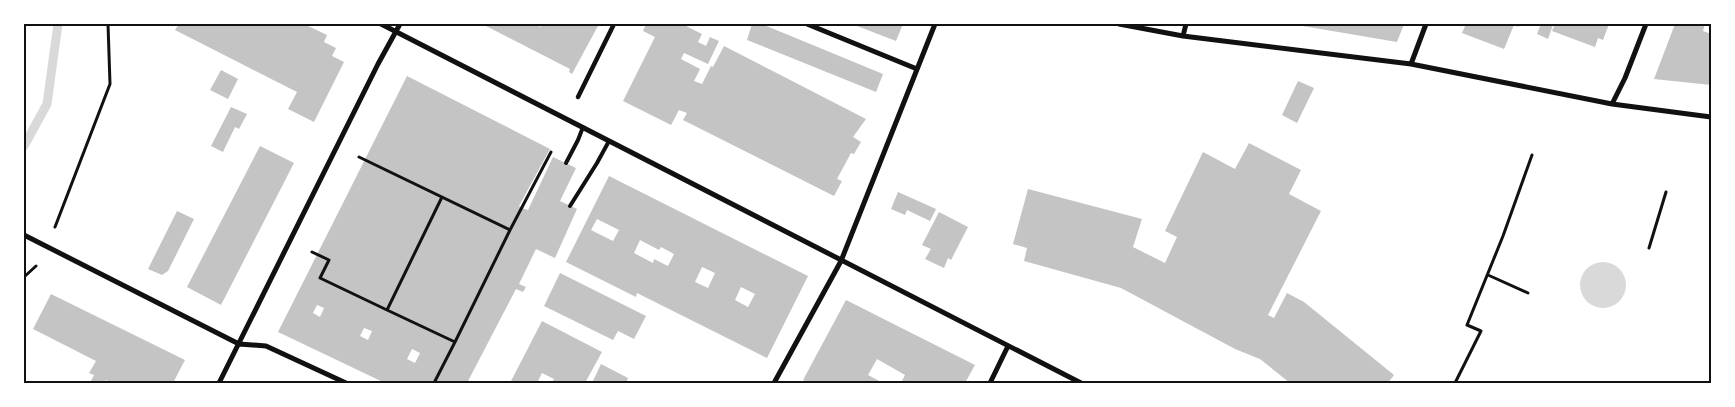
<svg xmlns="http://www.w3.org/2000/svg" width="1735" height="407" font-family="Poppins,sans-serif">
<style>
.water{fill:#d9d9d9}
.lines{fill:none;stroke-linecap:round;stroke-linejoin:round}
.stream{stroke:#d9d9d9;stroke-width:9}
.building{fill:#c4c4c4;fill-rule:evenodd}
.path{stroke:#111;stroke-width:3}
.service{stroke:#111;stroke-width:4}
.pedestrian{stroke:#111;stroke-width:4.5}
.minor{stroke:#111;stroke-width:5}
.neatline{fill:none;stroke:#111;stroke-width:2}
</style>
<rect width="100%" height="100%" fill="#fff"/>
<path class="water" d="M1580 285a23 23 0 1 1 46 0a23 23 0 1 1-46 0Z"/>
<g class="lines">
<path class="stream" d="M24 146 47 104 58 24"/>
</g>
<path class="building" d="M179 24H304L327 35 324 42 336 48 332 56 344 62 314 122 288 109 297 92 175 30Z
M482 24H535L540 27 542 24H599L572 74 569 72 570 69Z
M646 24H682L702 34 698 42 706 46 710 37 719 41 708 64 684 53 681 59 700 69 694 81 702 84 711 66 713 67 724 46 866 119 853 137 861 142 854 154 851 153 837 179 842 181 834 196 683 120 687 113 679 110 671 125 623 101 655 37 643 31Z
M752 24H760L769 27 883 74 876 92 747 40Z
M852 24H903L896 41Z
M1291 24H1404L1397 42Z
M1466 24H1519L1518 27 1514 25 1504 49 1462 33Z
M1541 24 1553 25 1548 39 1537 34Z
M1555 24H1609L1603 40 1598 38 1595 47 1552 31Z
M1675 24H1705L1703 31 1711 34V85L1654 79Z
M221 70 238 79 228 99 210 90Z
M407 76 550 149 519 206 522 208 528 210 553 157 576 168 560 201 577 209 555 258 536 249 519 284 526 287 523 292 516 289 467 383H385L278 332ZM317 305 324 308 320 317 313 313ZM364 328 372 331 368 340 360 336ZM412 349 420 353 415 363 407 359Z
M1298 81 1314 88 1297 123 1282 115Z
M231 107 247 114 239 129 235 127 223 152 211 146Z
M1249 143 1301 170 1289 194 1321 211 1268 315 1274 318 1287 293 1304 302 1394 375 1388 383H1290L1260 359 1235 349 1121 288 1024 261 1027 248 1013 244 1028 189 1142 219 1133 247 1165 263 1177 237 1165 231 1203 152 1235 169Z
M260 146 294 163 221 305 187 287Z
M609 176 808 276 767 358 637 293 636 297 566 262ZM597 219 619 230 613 241 591 230ZM640 240 659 250 661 247 674 254 668 266 654 259 653 263 634 253ZM702 267 715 273 708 288 695 282ZM741 287 755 294 748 307 735 300Z
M898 192 936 209 930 221 907 210 905 215 891 209Z
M177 211 194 219 168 271 162 275 148 269Z
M939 212 968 227 951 260 948 258 944 268 925 259 931 249 922 245Z
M560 273 646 316 634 339 618 331 613 340 544 306Z
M51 294 185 360 173 383H111L106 380 104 383H90L94 375 89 373 96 361 33 329Z
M846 300 975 365 965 383H901L905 375 877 359 868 375 883 383H810L803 380Z
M542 321 602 352 585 383H552L554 379 542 373 537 383H510Z
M601 364 628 378 626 383H592Z"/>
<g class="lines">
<path class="path" d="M359 157 510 230
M55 227 110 84 108 24
M1649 248 1666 192
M312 252 329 260 320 278 387 310 442 197
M1488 275 1528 293
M24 277 36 266
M387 310 455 342 510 230 551 152
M434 383 455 342
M1455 383 1481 331 1467 325 1503 236 1532 155"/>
<path class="service" d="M566 163 578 140 583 127
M570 206 597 163 609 141"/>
<path class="pedestrian" d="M578 97 614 24"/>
<path class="minor" d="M381 24 1081 383
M807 24 917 69
M1119 24 1183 36 1411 64 1612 104 1711 117
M1183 36 1186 24
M1411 64 1426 24
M1612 104 1625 78 1646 24
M24 235 239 344 266 346 346 383
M219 383 378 64 400 24
M774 383 841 261 935 24
M990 383 1008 346"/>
</g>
<rect width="1735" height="407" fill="none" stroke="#ffffff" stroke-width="50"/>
<rect x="25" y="25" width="1685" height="357" class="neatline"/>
</svg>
